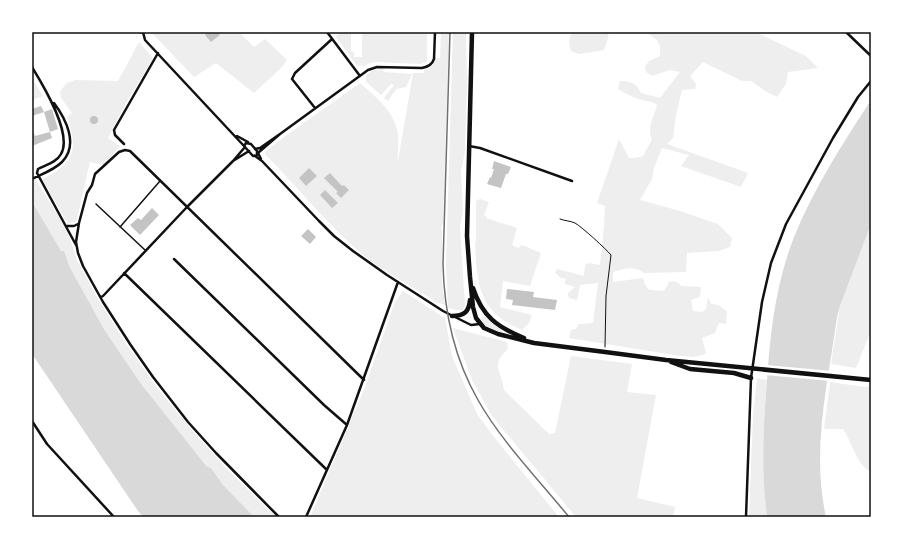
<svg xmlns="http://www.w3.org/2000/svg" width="903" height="549" font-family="'Open Sans',sans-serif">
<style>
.green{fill:#eee}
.water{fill:#d9d9d9}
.pier{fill:#fff}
.building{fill:#c4c4c4}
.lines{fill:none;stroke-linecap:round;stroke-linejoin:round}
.path{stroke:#111;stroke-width:1}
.service{stroke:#111;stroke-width:1.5}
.pedestrian{stroke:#111;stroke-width:2}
.minor{stroke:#111;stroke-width:2.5}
.primary{stroke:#111;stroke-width:4.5}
.rail{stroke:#707070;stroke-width:1.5}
.neatline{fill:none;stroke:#111;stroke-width:1.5}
</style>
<rect width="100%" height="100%" fill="#fff"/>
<path class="green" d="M151 32H239L254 47 265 39 287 60 281 68 254 93 216 63 194 77Z
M340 32H351V51L354 52V57H362V32H427V62L420 64 376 62 370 63 362 67V61L361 65 359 67 357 66 336 37Z
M441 32H449L443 222 441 228 442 230V283L445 305 436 302C413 287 389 275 368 259 330 228 299 189 265 154V152L284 137 360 83C376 97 395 112 398 134 399 143 397 153 398 161L413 73H424V70L432 66 436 58H440Z
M453 32H466L467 83 465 152 461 171 463 211 460 227 465 306 462 310H456L448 308 446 263Z
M572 32H609L607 42 604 50 580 54 572 52C568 45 569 39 572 32Z
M646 32H755L806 56 818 68 788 72 786 84 777 97 765 91 751 81H742L703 62 690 76 696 84 695 89 682 90 676 115 673 138 667 144 748 173 741 187 681 166 689 155 662 148 654 168 652 179 640 200 680 211 718 224 732 238 730 247 719 251 687 253 686 272 644 273C633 265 624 269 613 272V282L643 278 645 285 649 290 664 291 669 282 675 281 682 286 701 287 700 297 691 300 693 311 702 312 706 309 708 297 711 304 718 305 727 311 726 324 719 323 715 333 702 338 706 353C698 359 683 356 674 355L569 338 571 330 576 329 579 324 593 323 598 283 580 285 577 300 569 298 568 295V293L575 287 565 284V280L567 279 561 278 555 273 557 269 584 276 585 265 589 263 600 265 604 226 605 206 597 203 619 139 629 158H636L643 156 652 139C646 128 655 115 657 105 652 100 648 102 642 100 635 98 624 93 618 89L620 81C631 81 636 83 641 93L660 98 680 72 670 70 652 76 646 72 645 66 649 61 660 56V46L657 40Z
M139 42 153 58 126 103 108 138 120 146 104 165 90 162 77 219 76 222 68 224 42 179C74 164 79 150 67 117L72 113 61 98 60 91 67 83 75 80 118 81Z
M383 69 384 72 412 74 406 87 396 89 388 101 384 98 394 85 391 84 381 95 366 82V76L367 74 374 70Z
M32 78 43 96 32 100Z
M32 173 68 232 77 260 98 299 127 345 158 389 192 430 227 469 276 517H205L32 223Z
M480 199 489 202 484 215 487 217 486 218 517 228 512 245 518 248 522 245 541 253 530 286 503 281 500 307 532 315 529 323 522 330C478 312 477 284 475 243L476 240V201Z
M871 224V331L856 368 831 364 840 306Z
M403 291 445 318 452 356 477 414 494 437 559 517H310L365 387 395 302Z
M484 316 503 331 501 332 486 326 480 318Z
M453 328 507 342 508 349C490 366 501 369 504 390L549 434 555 433 571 356 632 364 627 392 656 395 637 498 675 507 673 517H576L492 416 472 380Z
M757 378 767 380C763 427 761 470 767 517H749L753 415Z
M830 382 864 387 871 386V472C856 464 852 442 843 429H824Z"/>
<path class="water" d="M871 100V224L840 306 837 317C828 383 811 450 826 517H767C761 471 763 428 767 381 770 332 776 283 794 237 814 188 843 143 871 100Z
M32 202 61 251H64L70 268 105 331 141 384 207 467 211 468 223 485 254 517H143L138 511 32 354Z"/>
<path class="pier" d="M766 365 832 371 830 381 765 375Z"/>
<path class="building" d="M208 32H217L220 35 211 42 205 35Z
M41 106 44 112 32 116V109Z
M52 109 58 129 50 132 44 112Z
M90 120a4 4 0 1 1 8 0a4 4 0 1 1-8 0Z
M32 128 35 136 50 132 52 138 32 146Z
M494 161 511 167 508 174H506L501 188 487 184 490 177 491 178 494 169H492Z
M309 168 317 176 306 186 299 178Z
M330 173 342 186 344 185 349 190 341 198 336 193 338 192 324 178Z
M325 190 338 203 332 208 320 195Z
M152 208 159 215 140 235 130 225 138 218 141 220Z
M308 229 316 237 310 244 301 236Z
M507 289 534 292 533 297 557 300 555 310 512 305 513 300 506 299Z"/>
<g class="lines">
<path class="path" d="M560 219C565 221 571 221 575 223 582 227 606 249 611 255L606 296 605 347"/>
<path class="service" d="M96 204 145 250
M120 227 160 181"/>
<path class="pedestrian" d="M138 32 143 33"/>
<path class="minor" d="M143 32 145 40 244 146
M327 32 360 76
M846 32 871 56
M32 67C43 85 73 134 61 154 57 162 46 165 38 169L37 173 76 245
M315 108 292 79 295 73 332 39
M280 134 368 70 377 67 422 68C428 67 432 65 434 59L435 32
M237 136 248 142
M246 143 251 144 257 151V155L253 156 244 146Z
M124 144 115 135 114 130 158 53
M469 146 480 148 572 181
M255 149 260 148 280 134 259 152 258 153 261 159
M255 156 262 161 319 221 334 236 353 251 387 275 443 311 471 325 480 324
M233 161 249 151
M32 179C42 174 54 170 62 162 79 145 66 119 54 103
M66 226H74L78 224
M174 259 324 405 347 425
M124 273 327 470
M101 297 103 296 187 207 233 161 245 147
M32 421 47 444 114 517
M279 517 216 453 188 422 153 377 130 344 103 302 83 266 78 253 76 242 79 223 87 193 92 185 95 174 119 152 125 150 130 151 364 380
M306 517 347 425 398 282
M746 517 751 378 762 302 771 263 786 224 833 138 858 97 871 81"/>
<path class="primary" d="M472 32 467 236 470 277 473 307 476 318 484 328 498 334 534 343 605 352 666 360 871 380
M473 288C482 316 497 327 524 338
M452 316C464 316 469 312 470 300
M671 362 690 369 734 373 751 378"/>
<path class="rail" d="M450 32 443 264C444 311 454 358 478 400 501 441 539 480 569 517"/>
</g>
<rect width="903" height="549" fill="none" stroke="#ffffff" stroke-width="66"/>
<rect x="33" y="33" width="837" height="483" class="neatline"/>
</svg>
